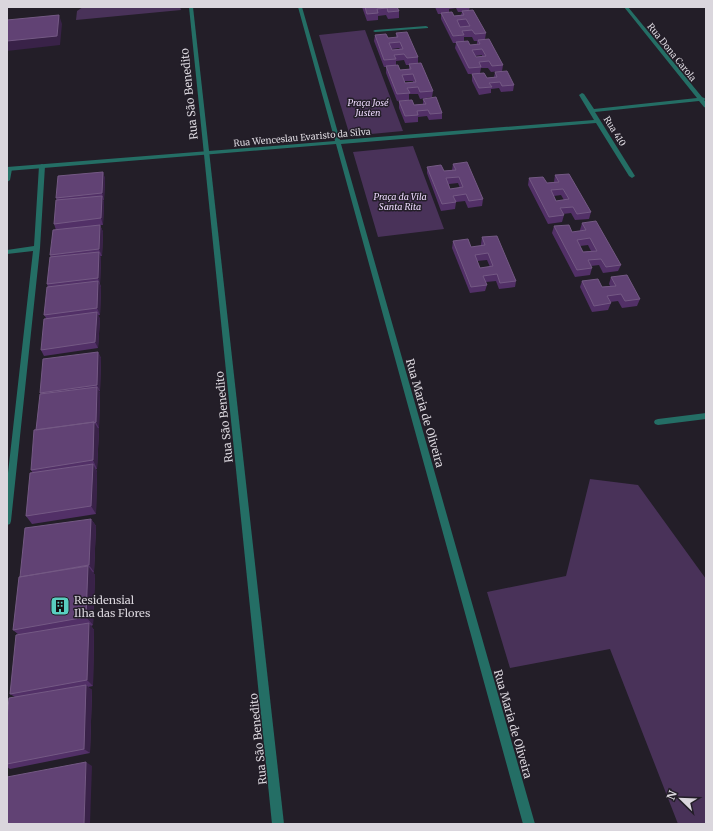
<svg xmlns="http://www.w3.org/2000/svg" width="713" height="831" font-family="Merriweather,serif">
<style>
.green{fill:#493259}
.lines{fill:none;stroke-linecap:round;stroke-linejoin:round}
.service{fill:#246e65;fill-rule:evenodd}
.minor{fill:#246e65;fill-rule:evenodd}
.tertiary{fill:#246e65;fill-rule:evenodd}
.wall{fill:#523067;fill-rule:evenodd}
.shaded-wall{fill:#392248}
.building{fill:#614274;stroke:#745984;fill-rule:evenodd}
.labels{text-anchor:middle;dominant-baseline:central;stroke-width:3;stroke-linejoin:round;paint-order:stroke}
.far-street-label{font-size:9px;fill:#dad6dd;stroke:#231e28}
.far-park-label{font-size:9px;font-style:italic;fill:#ead6fa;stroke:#231e28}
.street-label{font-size:11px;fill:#dad6dd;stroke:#231e28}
.poi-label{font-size:11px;fill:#dad6dd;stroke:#231e28;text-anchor:start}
</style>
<rect width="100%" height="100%" fill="#231e28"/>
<path class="green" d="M83 7H180L181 10 76 20 77 11Z
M365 30 403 131 350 136 319 35Z
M413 146 444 229 378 237 353 152Z
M590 479 638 485 706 579V824H678L610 649 510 668 487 592 566 576Z"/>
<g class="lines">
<path class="service" d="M426 26 428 27V28L375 32 373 31 375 30Z
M42 164 45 166 40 248 11 521 10 524 7 525V482L33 251 7 254V250L34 246 39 166Z
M9 167 12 169 10 180 7 182V168Z"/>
<path class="minor" d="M298 7H302L340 140 594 120 579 95 582 93 584 94 594 109 697 98 624 7H628L702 97 706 99 704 100 706 102V108L704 107 699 101 595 112 635 176 632 178 629 176 596 123 341 144 535 824H523L336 144 7 171V167L335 141Z
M706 413V419L658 425 655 424 654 422 655 420 658 419Z"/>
<path class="tertiary" d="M189 7H193L284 824H272Z"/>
</g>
<path class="wall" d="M362 7H397L399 11V18L388 19 386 15 378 16V20L367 21Z
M435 7H470L469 10 486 33 485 39 503 65 502 71 514 85 513 91 501 92 499 88 491 89V93L479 95 472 81V74H468L455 48 456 43H453L441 19V14H438ZM456 8 458 12H462L461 15 454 16 449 12V9ZM464 37H472L474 41H477V45H470L464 41ZM482 55V57H476L475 56ZM481 68H488L491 72 501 71 495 72 494 77 487 78 480 73Z
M396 33 418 57V63L433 91 432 97 420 99 418 94H409V100L397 101 386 73V67H384L374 41 375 35 388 38H396ZM399 48 400 49 392 50V49ZM404 60 406 65H409V69L400 70 396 66V61ZM405 81H413V82L405 83Z
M423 99 442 113V119L429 120 427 116 418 117V122L405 123 399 108V101L414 105 423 104Z
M453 164 483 199 482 206 468 208 465 201 456 202 455 209 441 211 427 173V167L444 171 452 170ZM458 183 460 188 450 189 449 184Z
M103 172 105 179 104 200H103L104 202 103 225H100L103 232 102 256H100L101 258 100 284 101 287 100 315H98L100 319 98 348 44 356 41 350 46 318 44 315 48 287 47 284 51 257 50 255 56 230 54 224 57 200 56 198Z
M555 175 591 212 589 219 575 220 571 213 563 214 564 215 562 222 548 224 528 185 529 178 547 183 554 182ZM561 195 564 200 556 201 554 196Z
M582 223 621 265 618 271 603 273 599 265 591 266 592 268 590 275 575 277 552 233 554 226 572 232 580 231V230ZM588 245 591 251 583 252 580 246Z
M482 237 516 281 515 287 499 289 496 281 486 282 487 285 485 291 470 293 452 248 453 241 471 247 481 246V244ZM487 260 490 267 480 268 477 261Z
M611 277 640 299 637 306 622 308 618 301 610 302 611 303 608 310 592 312 580 287 582 281 602 287 610 286 609 284Z
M98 352 101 358 100 391H99L100 393 99 428 98 429 99 430 97 469H96L97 472 96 514 32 524 26 516 33 473 31 470 41 394 40 393Z
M91 519 96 526 94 572 93 573 95 575 93 625 91 626 94 630 93 686 88 687 92 690 90 753 10 769 7 767V718L15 697 10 694 19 635 13 630 20 577Z"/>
<path class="shaded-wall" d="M59 15 62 24 60 45 7 51V41Z
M103 172 105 179 104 200 102 193Z
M102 196 104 202 103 225 101 218Z
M100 225 103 232 102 256 99 249Z
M99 252 101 258 100 284 98 278Z
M98 281 101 287 100 315 97 308Z
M97 312 100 319 98 348 95 342Z
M98 352 101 358 100 391 97 385Z
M97 387 100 393 99 428 96 422Z
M94 422 99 430 97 469 93 460Z
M93 464 97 472 96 514 91 506Z
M91 519 96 526 94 572 89 565Z
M88 566 95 575 93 625 86 617Z
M89 623 94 630 93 686 87 680Z
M86 685 92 690 90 753 84 749Z
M86 762 92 766 90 824H84Z"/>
<path class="building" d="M365 7H397L399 11 388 12 387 8 377 9 378 13 367 14Z
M473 10 486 33 475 34 472 30 462 31 464 35 453 36 441 13 452 12 454 16 464 15 462 11ZM466 19 470 26 460 27 457 20Z
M59 15 57 36 7 41V20Z
M407 32 418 57 407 58 404 54 394 55 396 59 384 60 375 35 386 34 388 38 398 37 396 33ZM400 42 403 49 392 50 389 43Z
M489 39 503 65 492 66 489 61 479 62 481 67 469 68 456 42 468 41 470 45 480 44 478 40ZM482 49 486 56 476 57 472 50Z
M421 63 433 91 420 92 418 87 407 88 410 93 397 94 386 66 398 65 400 70 411 69 409 64ZM413 74 416 82 405 83 402 75Z
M507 71 514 85 502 86 500 82 489 83 492 87 479 88 472 74 484 73 487 78 497 77 495 72Z
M436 97 442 113 430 114 428 110 417 111 418 115 405 116 399 101 412 100 414 105 426 104 423 99Z
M467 162 483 199 469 201 466 194 453 196 456 202 442 204 427 167 441 165 444 171 456 170 453 164ZM459 177 463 187 450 189 446 178Z
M103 172 102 193 56 198 58 176Z
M569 174 591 212 577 214 573 207 560 208 564 215 549 217 529 178 543 177 547 183 559 182 555 175ZM563 189 569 199 556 201 551 190Z
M102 196 101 218 54 224 56 200Z
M596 221 621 265 606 267 601 259 588 260 592 268 577 270 554 226 569 225 572 232 586 230 582 223ZM590 238 597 251 583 252 577 240Z
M100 225 99 249 50 255 53 230Z
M497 236 516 281 500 283 497 274 483 276 487 285 471 287 453 241 468 239 471 247 485 245 482 237ZM488 253 493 266 480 268 475 255Z
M99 252 98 278 47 284 50 257Z
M627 275 640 299 625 301 621 294 607 296 611 303 594 306 582 281 598 279 602 287 616 286 611 277Z
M98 281 97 308 44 315 47 287Z
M97 312 95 342 41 350 44 319Z
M98 352 97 385 40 393 43 359Z
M97 387 96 422 94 423V422L36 430 40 394Z
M94 422 93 460 31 470 34 430Z
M93 464 91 506 26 516 30 473Z
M91 519 89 565 20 577 25 528Z
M88 566 86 617 13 630 19 577Z
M89 623 87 680 10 694 16 635Z
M86 685 84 749 7 764V718L9 698Z
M86 762 84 824H7V777Z"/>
<defs>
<g id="building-square" transform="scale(1)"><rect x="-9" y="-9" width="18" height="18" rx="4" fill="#59cebf" stroke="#231e28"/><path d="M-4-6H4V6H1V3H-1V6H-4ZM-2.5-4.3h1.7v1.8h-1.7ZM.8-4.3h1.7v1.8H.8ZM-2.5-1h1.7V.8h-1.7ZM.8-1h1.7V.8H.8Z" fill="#111"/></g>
</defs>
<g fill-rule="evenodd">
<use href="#building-square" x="60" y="606"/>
</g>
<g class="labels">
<g class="far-street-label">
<text transform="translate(672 52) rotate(51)">Rua Dona Carola</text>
<text transform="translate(615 131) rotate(58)">Rua 410</text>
<text transform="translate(302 137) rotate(-5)">Rua Wenceslau Evaristo da Silva</text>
</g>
<g class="far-park-label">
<text x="368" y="102">Praça José<tspan x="368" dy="10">Justen</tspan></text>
<text x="400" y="196">Praça da Vila<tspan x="400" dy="10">Santa Rita</tspan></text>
</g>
<g class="street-label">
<text transform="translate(189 94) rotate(-96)">Rua São Benedito</text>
<text transform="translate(425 413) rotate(74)">Rua Maria de Oliveira</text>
<text transform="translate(224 417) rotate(-96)">Rua São Benedito</text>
<text transform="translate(513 724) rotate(74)">Rua Maria de Oliveira</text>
<text transform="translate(258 739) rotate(-96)">Rua São Benedito</text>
</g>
<g class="poi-label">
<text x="74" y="600">Residensial<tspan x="74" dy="13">Ilha das Flores</tspan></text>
</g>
</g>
<rect width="713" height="831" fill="none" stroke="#dad6dd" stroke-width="16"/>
<g transform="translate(681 799) rotate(293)" stroke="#231e28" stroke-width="3" paint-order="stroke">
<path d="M0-3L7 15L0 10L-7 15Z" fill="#dad6dd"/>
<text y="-6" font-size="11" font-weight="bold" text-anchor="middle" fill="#dad6dd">N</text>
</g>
</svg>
